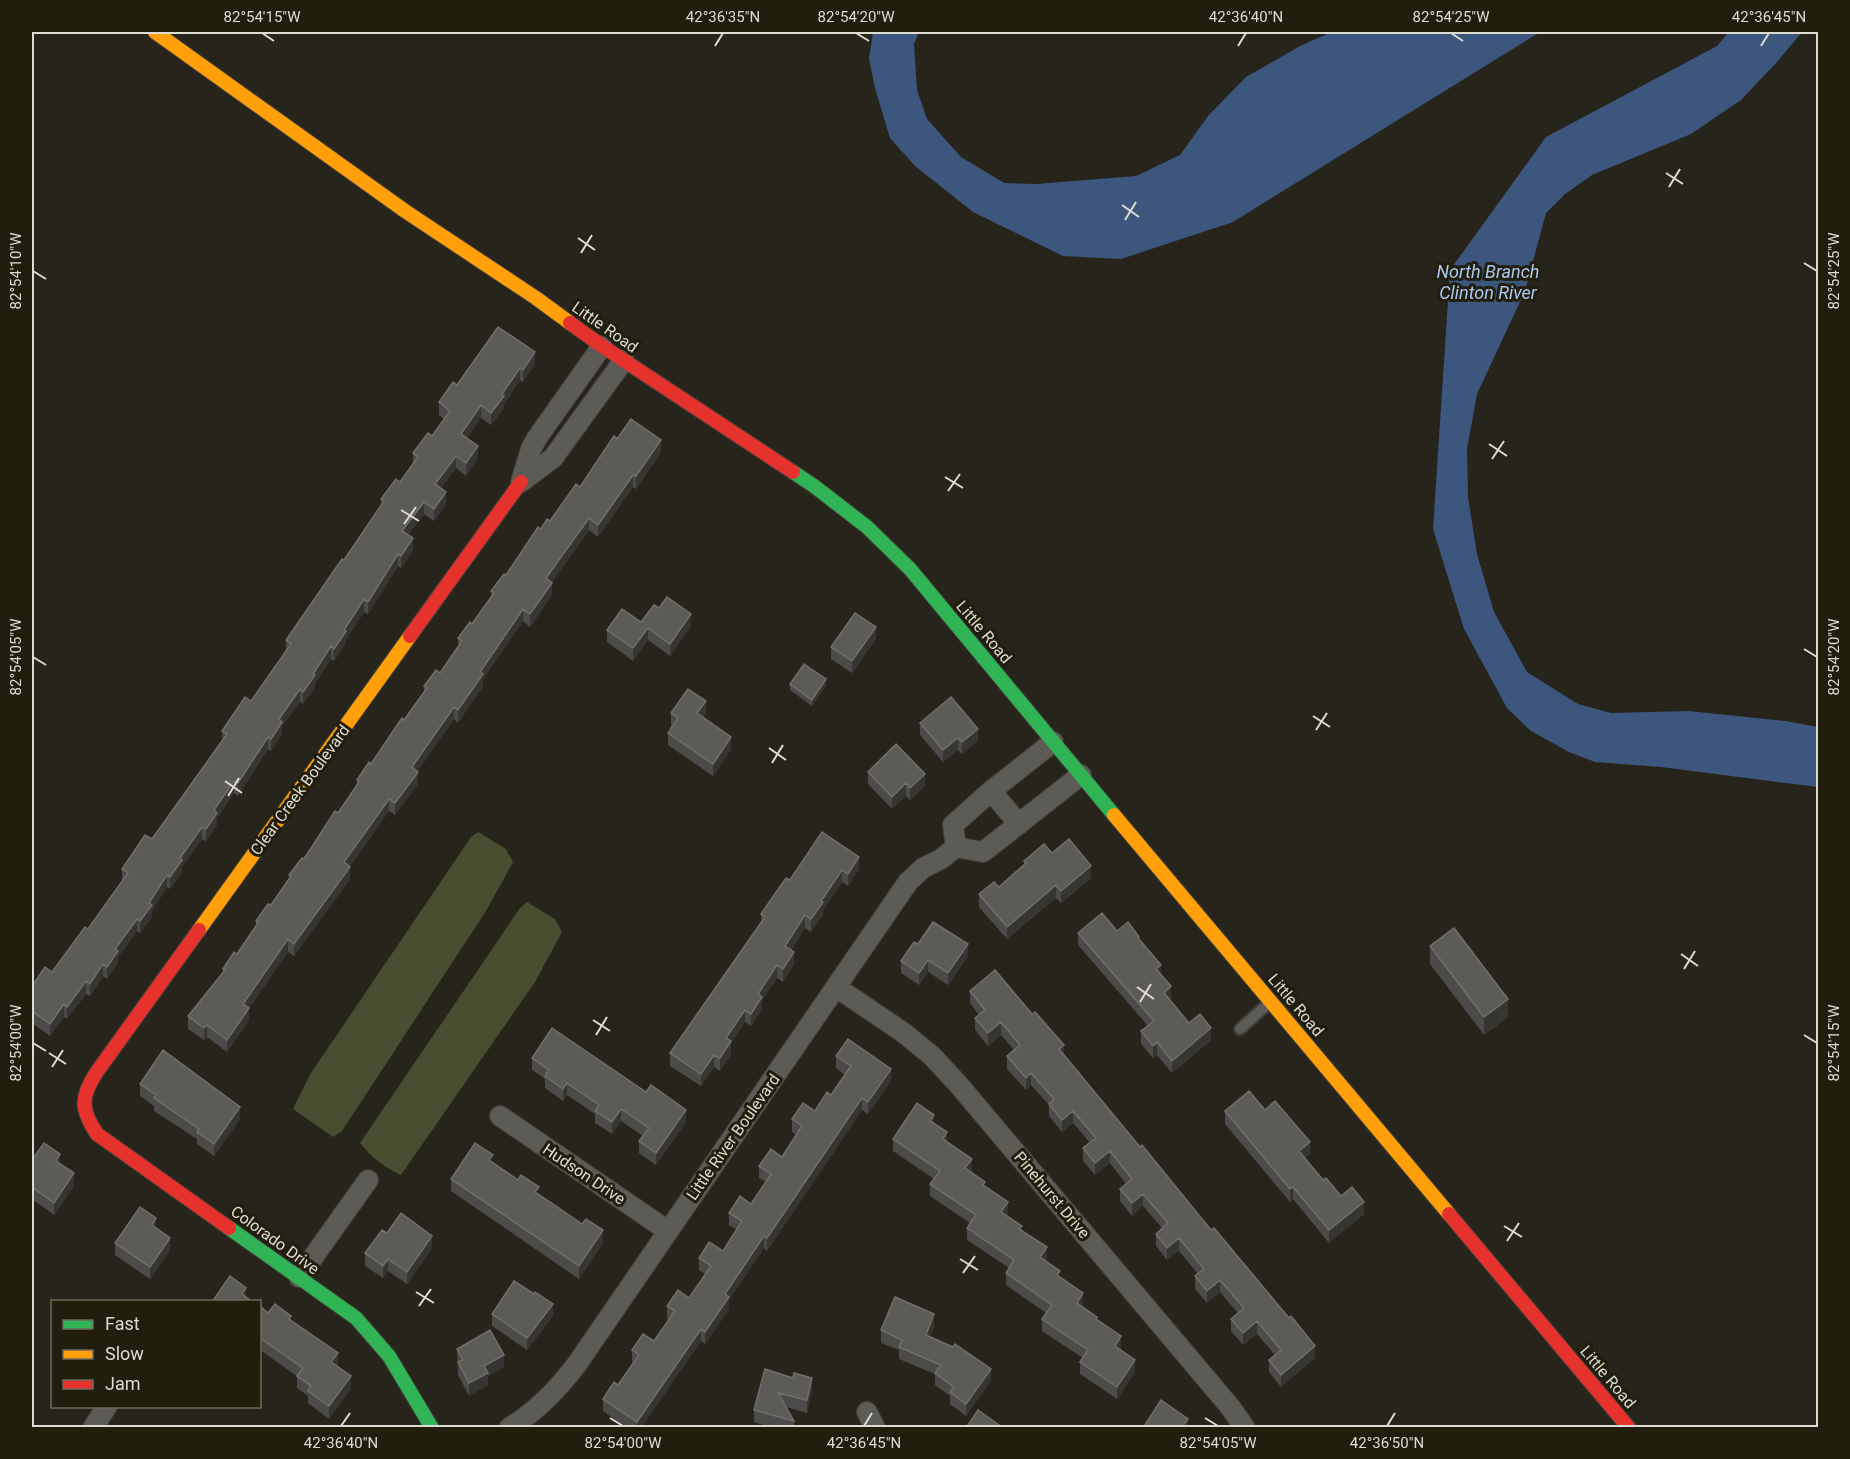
<svg xmlns="http://www.w3.org/2000/svg" width="1850" height="1459" font-family="Roboto,sans-serif">
<style>
.green{fill:#484e30}
.water{fill:#3c567e}
.lines{fill:none;stroke-linecap:round;stroke-linejoin:round}
.lane-casing{stroke:#403e38;stroke-width:14}
.street-casing{stroke:#403e38;stroke-width:22}
.fast-casing{stroke:#403e38;stroke-width:16}
.slow-casing{stroke:#403e38;stroke-width:16}
.jam-casing{stroke:#403e38;stroke-width:16}
.lane{stroke:#5c5b55;stroke-width:10}
.street{stroke:#5c5b55;stroke-width:20}
.fast{stroke:#30b455;stroke-width:14}
.slow{stroke:#ff9f0a;stroke-width:14}
.jam{stroke:#e5322d;stroke-width:14}
.wall{fill:#4d4b49}
.shaded-wall{fill:#373531}
.building{fill:#5d5b58;stroke:#716f6b;stroke-width:1.5}
.ticks{fill:none;stroke:#dedcd2;stroke-width:2}
.labels{text-anchor:middle;dominant-baseline:central;stroke-width:6;stroke-linejoin:round;paint-order:stroke}
.street-label{font-size:16px;fill:#dedcd2;stroke:#211e0e}
.water-label{font-size:18px;font-style:italic;fill:#acc7f2;stroke:#211e0e}
.neatline{fill:none;stroke:#dedcd2;stroke-width:2}
.ticks-label{font-size:15px;text-anchor:middle;fill:#dedcd2}
</style>
<rect width="100%" height="100%" fill="#26241b"/>
<path class="green" d="M478 832 506 849 513 862 486 911 342 1131 333 1137 293 1109 311 1073 471 837Z
M527 902 555 919 562 932 535 982 401 1175C384 1167 372 1158 360 1143L520 908Z"/>
<path class="water" d="M873 32H919L914 44 917 90 927 119 961 157 1004 183 1036 184 1136 176 1180 155 1208 116 1246 77 1302 45 1332 32H1540L1233 222 1121 259 1063 256 973 212 915 166 890 138 875 88 869 59Z
M1729 32H1802L1777 62 1741 100 1691 134 1592 175 1565 194 1546 213 1525 291 1477 394 1467 449 1468 497 1477 554 1494 612 1527 672 1578 704 1611 713 1689 711 1786 721 1818 727V787L1661 767 1595 762 1569 752 1531 731 1507 708 1464 629 1433 529 1450 270 1546 137 1717 46Z"/>
<g class="lines">
<g class="lane-casing">
<path id="lane" d="M1240 1029 1269 1003"/>
</g>
<g class="street-casing">
<path id="street" d="M602 346 537 438 531 449 521 482 553 458 624 360
M1053 742 991 791 953 825 956 847 983 852 1081 775
M991 791 1019 824
M836 987 904 1033 932 1056 958 1084 1231 1408 1245 1428
M500 1116 668 1231
M299 1277 368 1180
M867 1412 875 1428
M93 1428 107 1406
M509 1428C536 1412 558 1389 577 1364L908 882 923 868 941 859 956 847"/>
</g>
<g class="fast-casing">
<path id="fast" d="M793 472 814 486 867 527 910 569 1114 815
M229 1228 356 1318 389 1356 432 1428"/>
</g>
<g class="slow-casing">
<path id="slow" d="M155 32 405 211 536 298 570 323
M1114 815 1449 1214
M199 930 410 636"/>
</g>
<g class="jam-casing">
<path id="jam" d="M570 323 602 346 793 472
M410 636 521 482
M199 930 96 1073C80 1098 81 1110 97 1134L229 1228
M1449 1214 1629 1428"/>
</g>
<use href="#lane" class="lane"/>
<use href="#street" class="street"/>
<use href="#fast" class="fast"/>
<use href="#slow" class="slow"/>
<use href="#jam" class="jam"/>
</g>
<path class="wall" d="M498 327 535 364 523 382 520 380 504 404V408L491 425 481 418 467 438 478 458 466 476 456 468 441 488 446 504 434 521 424 514 408 535 413 550 401 568 398 566 368 614 364 612 346 639V643L334 661 331 659 315 683V687L303 704 300 702 282 726V734L271 751 268 749 238 796 234 793 217 818V825L206 841 202 839 182 867V872L170 889 167 887 152 911V917L140 933 137 931 118 957V963L107 979 103 976 90 996 86 994 67 1019 64 1017 50 1036 32 1023V986L52 972 88 929 122 881V869L152 839 222 740V731L251 701 286 652V640L344 560 381 505V499L400 482 413 463V453L432 436 444 419 439 415V402L457 385Z
M617 439 661 452 636 489 633 487 598 537 589 530 552 582V595L530 627 523 621 483 679V686L458 723 454 719 417 771 418 784 395 815 389 811 350 866V879L294 956 288 952 249 1008V1020L227 1052 207 1037 204 1040 188 1029V1016L223 972V969L237 954 256 927V921L271 905 289 879V875L304 859 338 813 357 786V780L371 764 424 692V686L440 673 458 646V638L472 624 491 597V591L506 575 541 529 550 521 580 487Z
M659 608 691 626 670 656 648 640 633 661 607 642V630L641 622Z
M876 639 852 673 831 659V647Z
M790 684 826 685 812 706 790 690Z
M671 713H706L702 717 731 749 713 776 668 745V733L672 726 671 725Z
M920 723 978 741 962 754 958 750 943 762 920 735Z
M868 772 925 786 910 800 906 796 892 809 868 784Z
M822 832 859 869 848 886 842 882 823 910V915L811 932 805 928 791 950 794 964 783 982 777 978 762 1000V1009L751 1026 745 1022 731 1043V1054L720 1071 714 1067 701 1086 670 1066V1053L761 922V914L790 880Z
M1052 853 1091 878 1061 903 1056 898 1007 939 979 907V894L999 887 1024 865V861Z
M1117 931 1139 940 1161 975 1171 999 1170 1000 1189 1023 1211 1040 1172 1073 1157 1055 1153 1058 1141 1044V1031L1148 1026 1078 945V933Z
M918 944 968 956 948 985 928 972 919 985 901 973V961Z
M1430 946 1508 1017 1484 1035 1430 964Z
M970 991 1064 1055 1315 1358 1281 1387 1269 1372V1360L1275 1355 1257 1334 1243 1345 1231 1331V1319L1238 1313 1220 1292 1207 1303 1195 1289V1276L1198 1274 1179 1251 1167 1260 1156 1246V1234L1162 1228 1143 1206 1132 1216 1120 1201V1189L1126 1184 1110 1163 1095 1175 1083 1161V1148L1090 1143 1073 1123 1062 1132 1049 1116V1105L1031 1085 1026 1090 1007 1069V1056L1014 1050 1001 1035 988 1046 975 1030V1018L979 1015 970 1003Z
M836 1056 891 1081 868 1114 862 1110 767 1251 764 1248 729 1300V1309L705 1344 701 1341 641 1428H627L603 1411V1399L618 1385 633 1363 632 1362V1350L654 1341 669 1320 667 1319V1306L689 1298 705 1274 699 1270V1258L723 1251 737 1230 729 1225V1213L751 1204 766 1182 759 1178V1166L782 1157 797 1135 792 1132V1119L815 1111 831 1095 845 1075 836 1068Z
M532 1058 686 1122 656 1165 639 1153V1141L643 1136 621 1121 612 1134 595 1123V1114L567 1095 563 1101 545 1088V1079L532 1070Z
M140 1084 240 1119 214 1156 197 1144V1139L154 1111V1106L140 1096Z
M1265 1110 1310 1154 1305 1158 1323 1180 1364 1214 1329 1243 1293 1199 1290 1202 1225 1124V1111Z
M934 1124 947 1142 972 1171 971 1172 985 1187 1008 1214 1007 1216 1022 1230 1047 1260 1046 1261 1083 1306V1307L1097 1320 1121 1348 1120 1350 1135 1372 1117 1399 1080 1374V1362L1083 1358 1042 1331V1319L1046 1313 1006 1285V1273L1009 1268 967 1240V1228L970 1223 930 1196V1184L934 1179 893 1151V1139Z
M32 1160 60 1164 74 1186 54 1215 32 1199Z
M493 1163 582 1224 603 1243 579 1279 451 1191V1179Z
M156 1228 170 1250 150 1279 115 1255V1243Z
M387 1233 432 1248 407 1284 388 1271 383 1278 365 1266V1253Z
M260 1306 268 1313 291 1321 338 1365 337 1367 351 1389 329 1419 308 1403V1396L297 1388V1376L260 1350Z
M492 1314 553 1316 527 1350 492 1326Z
M934 1327 930 1337 991 1381 966 1416 950 1404V1396L935 1385V1374L899 1359V1350L881 1343V1330Z
M457 1349 504 1367 488 1376V1385L469 1396 458 1375Z
M765 1369 812 1390 807 1413 786 1407 794 1421V1428H773L754 1422V1410Z"/>
<path class="shaded-wall" d="M535 352V364L523 382V370Z
M520 368V380L504 404V408L491 425V413L502 394Z
M481 405V418L461 446V434Z
M661 440V452L636 489V476Z
M478 446V458L466 476V463Z
M456 456V468L435 496V484Z
M633 475V487L598 537V525Z
M446 492V504L434 521V509Z
M424 502V514L402 543V531Z
M589 518V530L546 591V578Z
M413 538V550L401 568V556Z
M398 554V566L368 614V602Z
M552 583V595L530 627V614Z
M364 599V612L346 639V643L334 661V649L344 630Z
M523 609V621L483 679V686L458 723V710L480 672Z
M691 614V626L670 656V644Z
M876 627V639L852 673V661Z
M648 628V640L633 661V648Z
M331 646V659L315 683V687L303 704V692L313 674Z
M826 679V685L812 706V700Z
M300 689V702L282 726V734L271 751V739L279 719Z
M706 701V713L697 726V713Z
M454 707V719L412 780V767Z
M978 729V741L962 754V742Z
M268 737V749L238 796V783Z
M731 737V749L713 776V764Z
M958 738V750L943 762V750Z
M418 772V784L395 815V803Z
M925 774V786L910 800V788Z
M234 781V793L217 818V825L206 841V829L214 810Z
M906 783V796L892 809V797Z
M389 799V811L344 874V862Z
M202 827V839L182 867V872L170 889V877L180 858Z
M859 857V869L848 886V874Z
M1091 866V878L1061 903V891Z
M350 867V879L294 956V944Z
M842 870V882L823 910V915L811 932V919L821 901Z
M167 875V887L152 911V917L140 933V921L149 903Z
M1056 885V898L1007 939V927Z
M805 915V928L785 958V946Z
M137 919V931L118 957V963L107 979V967L115 949Z
M288 939V952L243 1016V1004Z
M968 944V956L948 985V973Z
M794 952V964L783 982V969Z
M928 960V972L919 985V973Z
M103 964V976L90 996V984Z
M777 965V978L762 1000V1009L751 1026V1014L758 994Z
M1161 965V977L1156 969Z
M86 981V994L67 1019V1007Z
M1171 986V999L1164 1005V993Z
M1508 999V1017L1484 1035V1017Z
M64 1004V1017L50 1036V1024Z
M249 1008V1020L227 1052V1040Z
M745 1010V1022L731 1043V1054L720 1071V1058L726 1038Z
M1001 1022V1035L988 1046V1033Z
M207 1025V1037L204 1040V1028Z
M1211 1028V1040L1172 1073V1061Z
M1157 1042V1055L1153 1058V1046Z
M1064 1045V1057L1059 1049Z
M714 1055V1067L701 1086V1074Z
M891 1069V1081L868 1114V1102Z
M1031 1073V1085L1026 1090V1078Z
M567 1083V1095L563 1101V1089Z
M862 1098V1110L767 1251V1238Z
M240 1107V1119L214 1156V1144Z
M621 1109V1121L612 1134V1122Z
M686 1110V1122L656 1165V1153Z
M1073 1111V1123L1062 1132V1120Z
M934 1115V1127L930 1121Z
M947 1132V1144L943 1139Z
M1310 1142V1154L1299 1163V1151Z
M1110 1151V1163L1095 1175V1163Z
M60 1154V1166L56 1161Z
M972 1159V1171L965 1181V1168Z
M74 1173V1186L54 1215V1203Z
M1293 1187V1199L1290 1202V1189Z
M1143 1194V1206L1132 1216V1203Z
M1008 1202V1214L1001 1224V1212Z
M1364 1202V1214L1329 1243V1230Z
M156 1218V1230L152 1225Z
M603 1230V1243L579 1279V1266Z
M432 1236V1248L407 1284V1272Z
M764 1236V1248L729 1300V1309L705 1344V1332L725 1294Z
M170 1238V1250L150 1279V1267Z
M1179 1238V1251L1167 1260V1248Z
M1047 1247V1260L1040 1269V1257Z
M388 1259V1271L383 1278V1266Z
M1220 1280V1292L1207 1303V1291Z
M246 1288V1300L242 1294Z
M1083 1293V1306L1077 1315V1303Z
M553 1304V1316L527 1350V1338Z
M934 1314V1327L926 1348V1335Z
M1257 1321V1334L1243 1345V1333Z
M701 1329V1341L641 1428H637V1422Z
M1121 1336V1348L1115 1358V1346Z
M1315 1346V1358L1281 1387V1375Z
M338 1353V1365L331 1375V1362Z
M504 1355V1367L488 1376V1385L469 1396V1383L484 1366Z
M1135 1360V1372L1117 1399V1387Z
M991 1369V1381L966 1416V1404Z
M351 1376V1389L329 1419V1406Z
M812 1378V1390L807 1413V1400Z
M1188 1419V1428H1181Z"/>
<path class="building" d="M498 327 535 352 523 370 520 368 502 394 504 396 491 413 481 405 461 434 478 446 466 463 456 456 435 484 446 492 434 509 424 502 402 531 413 538 401 556 398 554 368 602 364 599 344 630 346 631 334 649 331 646 313 674 315 675 303 692 300 689 279 719 282 722 271 739 268 737 238 783 234 781 214 810 217 813 206 829 202 827 180 858 182 860 170 877 167 875 149 903 152 905 140 921 137 919 115 949 118 951 107 967 103 964 90 984 86 981 67 1007 64 1004 50 1024 32 1011V986L45 967 52 972 85 927 88 929 128 873 122 869 145 835 152 839 227 734 222 731 245 697 251 701 291 644 286 640 342 559 344 560 384 501 381 499 396 479 400 482 418 457 413 453 428 433 432 436 450 411 439 402 453 382 457 385Z
M631 419 661 440 636 476 633 475 598 525 589 518 546 578 552 583 530 614 523 609 480 672 483 674 458 710 454 707 412 767 418 772 395 803 389 799 344 862 350 867 294 944 288 939 243 1004 249 1008 227 1040 207 1025 204 1028 188 1016 225 970 223 969 234 952 237 954 258 923 256 921 268 904 271 905 291 876 289 875 302 858 304 859 335 811 338 813 359 782 357 780 369 762 371 764 402 718 404 720 427 688 424 686 436 670 440 673 462 641 458 638 470 622 472 624 494 593 491 591 504 574 506 575 538 527 541 529 547 519 550 521 576 484 580 487 614 436 617 439Z
M667 597 691 614 670 644 648 628 633 648 607 630 622 609 641 622 654 605 659 608Z
M855 613 876 627 852 661 831 647Z
M804 664 826 679 812 700 790 684Z
M688 689 706 701 697 713 731 737 713 764 668 733 678 718 671 713Z
M951 697 978 729 962 742 958 738 943 750 920 723Z
M896 744 925 774 910 788 906 783 892 797 868 772Z
M822 832 859 857 848 874 842 870 821 901 823 902 811 919 805 915 785 946 794 952 783 969 777 965 758 994 762 997 751 1014 745 1010 726 1038 731 1041 720 1058 714 1055 701 1074 670 1053 765 917 761 914 786 878 790 880Z
M1069 839 1091 866 1061 891 1056 885 1007 927 979 894 994 882 999 887 1026 863 1024 861 1044 844 1052 853Z
M1102 913 1117 931 1128 922 1139 937 1138 938 1161 965 1156 969 1171 986 1164 993 1189 1023 1200 1014 1211 1028 1172 1061 1157 1042 1153 1046 1141 1031 1154 1021 1078 933Z
M933 922 968 944 948 973 928 960 919 973 901 961 914 942 918 944Z
M1454 928 1508 999 1484 1017 1430 946Z
M995 970 1032 1014 1035 1012 1064 1045 1059 1049 1140 1147 1142 1145 1211 1230 1214 1228 1289 1318 1291 1316 1315 1346 1281 1375 1269 1360 1281 1350 1257 1321 1243 1333 1231 1319 1244 1308 1220 1280 1207 1291 1195 1276 1204 1269 1179 1238 1167 1248 1156 1234 1168 1223 1143 1194 1132 1203 1120 1189 1132 1179 1110 1151 1095 1163 1083 1148 1096 1138 1073 1111 1062 1120 1049 1104 1054 1099 1031 1073 1026 1078 1007 1056 1020 1045 1001 1022 988 1033 975 1018 985 1010 970 991Z
M552 1028 646 1092 651 1085 686 1110 656 1153 639 1141 649 1128 621 1109 612 1122 595 1111 599 1105 567 1083 563 1089 545 1076 549 1070 532 1058Z
M848 1039 891 1069 868 1102 862 1098 767 1238 764 1236 725 1294 729 1297 705 1332 701 1329 637 1422 603 1399 614 1382 618 1385 639 1355 632 1350 643 1334 654 1341 675 1311 667 1306 678 1290 689 1298 711 1266 699 1258 709 1242 723 1251 742 1221 729 1213 740 1196 751 1204 771 1174 759 1166 771 1149 782 1157 802 1126 792 1119 803 1103 815 1111 827 1092 831 1095 851 1066 836 1056Z
M163 1050 240 1107 214 1144 197 1132 199 1129 154 1098 156 1095 140 1084Z
M1249 1091 1265 1110 1275 1101 1310 1142 1299 1151 1323 1180 1326 1178 1341 1196 1352 1187 1364 1202 1329 1230 1293 1187 1290 1189 1225 1111Z
M917 1103 934 1115 930 1121 947 1132 943 1139 972 1159 965 1168 985 1182 983 1185 1008 1202 1001 1212 1022 1226 1019 1229 1047 1247 1040 1257 1060 1271 1057 1275 1083 1293 1077 1303 1097 1317 1096 1319 1121 1336 1115 1346 1135 1360 1117 1387 1080 1362 1088 1350 1042 1319 1052 1305 1006 1273 1014 1260 967 1228 976 1215 930 1184 940 1171 893 1139Z
M44 1143 60 1154 56 1161 74 1173 54 1203 32 1187V1160Z
M475 1143 493 1155 489 1160 518 1180 521 1175 539 1187 535 1192 556 1206 582 1224 586 1219 603 1230 579 1266 451 1179Z
M140 1207 156 1218 152 1225 170 1238 150 1267 115 1243Z
M401 1213 432 1236 407 1272 388 1259 383 1266 365 1253 382 1230 387 1233Z
M230 1276 246 1288 242 1294 253 1302H212Z
M514 1281 534 1294 535 1292 553 1304 527 1338 492 1314Z
M895 1297 934 1314 926 1335 953 1347 955 1344 991 1369 966 1404 950 1392 954 1387 935 1373 941 1365 899 1347 902 1340 881 1330Z
M275 1304 291 1316 289 1319 338 1353 331 1362 351 1376 329 1406 308 1391 311 1386 297 1376 303 1368 260 1338V1306L268 1313Z
M490 1330 504 1355 484 1366 488 1373 469 1383 458 1362 463 1360 457 1349Z
M765 1369 793 1378 794 1373 812 1378 807 1400 778 1393 794 1421 754 1410Z
M1161 1400 1188 1419 1181 1428H1143Z
M978 1410 1003 1428H966Z"/>
<path class="ticks" d="M262 33 274 41M856 33 869 41M1451 33 1463 41M715 46 723 33M1238 46 1246 33M1761 46 1769 33M1666 173 1683 184M1669 187 1680 169M1122 205 1139 217M1125 220 1136 202M578 238 595 250M581 253 592 235M1804 263 1817 271M33 271 46 279M1489 444 1507 456M1492 459 1504 441M945 477 963 488M948 491 960 474M401 510 419 521M404 524 416 507M1804 649 1817 657M33 657 46 665M1313 716 1330 727M1316 730 1327 713M769 748 786 760M772 763 783 745M225 781 242 793M228 796 239 778M1681 954 1698 966M1684 969 1695 951M1137 987 1154 999M1140 1002 1151 984M593 1020 610 1031M596 1035 607 1017M1804 1035 1817 1043M33 1043 46 1051M49 1053 66 1064M52 1067 63 1050M1504 1226 1522 1237M1507 1241 1519 1223M960 1259 978 1270M963 1273 975 1256M416 1292 434 1303M419 1306 431 1289M610 1418 623 1426M1205 1418 1218 1426M341 1426 350 1413M864 1426 872 1413M1387 1426 1395 1413"/>
<g class="labels">
<g class="street-label">
<text transform="translate(605 327) rotate(35)">Little Road</text>
<text transform="translate(984 632) rotate(50)">Little Road</text>
<text transform="translate(300 790) rotate(-54)">Clear Creek Boulevard</text>
<text transform="translate(1296 1005) rotate(50)">Little Road</text>
<text transform="translate(733 1137) rotate(-55)">Little River Boulevard</text>
<text transform="translate(584 1174) rotate(34)">Hudson Drive</text>
<text transform="translate(1052 1195) rotate(50)">Pinehurst Drive</text>
<text transform="translate(275 1240) rotate(36)">Colorado Drive</text>
<text transform="translate(1608 1377) rotate(50)">Little Road</text>
</g>
<g class="water-label">
<text x="1488" y="271">North Branch<tspan x="1488" dy="21">Clinton River</tspan></text>
</g>
</g>
<rect width="1850" height="1459" fill="none" stroke="#211e0e" stroke-width="66"/>
<rect x="51" y="1300" width="210" height="108" fill="#211e0e" stroke="#6d6a5c" stroke-width="1.5"/>
<rect x="63" y="1320" width="30" height="9" fill="#30b455" stroke="#6d6a5c" stroke-width="1.5"/>
<text x="105" y="1330" font-size="18" fill="#dedcd2">Fast</text>
<rect x="63" y="1350" width="30" height="9" fill="#ff9f0a" stroke="#6d6a5c" stroke-width="1.5"/>
<text x="105" y="1360" font-size="18" fill="#dedcd2">Slow</text>
<rect x="63" y="1380" width="30" height="9" fill="#e5322d" stroke="#6d6a5c" stroke-width="1.5"/>
<text x="105" y="1390" font-size="18" fill="#dedcd2">Jam</text>
<rect x="33" y="33" width="1784" height="1393" class="neatline"/>
<g class="ticks-label">
<text x="262" y="22">82°54'15"W</text>
<text x="723" y="22">42°36'35"N</text>
<text x="856" y="22">82°54'20"W</text>
<text x="1246" y="22">42°36'40"N</text>
<text x="1451" y="22">82°54'25"W</text>
<text x="1769" y="22">42°36'45"N</text>
<text transform="translate(16 271) rotate(-90)" y="5">82°54'10"W</text>
<text transform="translate(1834 271) rotate(-90)" y="5">82°54'25"W</text>
<text transform="translate(16 657) rotate(-90)" y="5">82°54'05"W</text>
<text transform="translate(1834 657) rotate(-90)" y="5">82°54'20"W</text>
<text transform="translate(16 1043) rotate(-90)" y="5">82°54'00"W</text>
<text transform="translate(1834 1043) rotate(-90)" y="5">82°54'15"W</text>
<text x="341" y="1448">42°36'40"N</text>
<text x="623" y="1448">82°54'00"W</text>
<text x="864" y="1448">42°36'45"N</text>
<text x="1218" y="1448">82°54'05"W</text>
<text x="1387" y="1448">42°36'50"N</text>
</g>
</svg>
